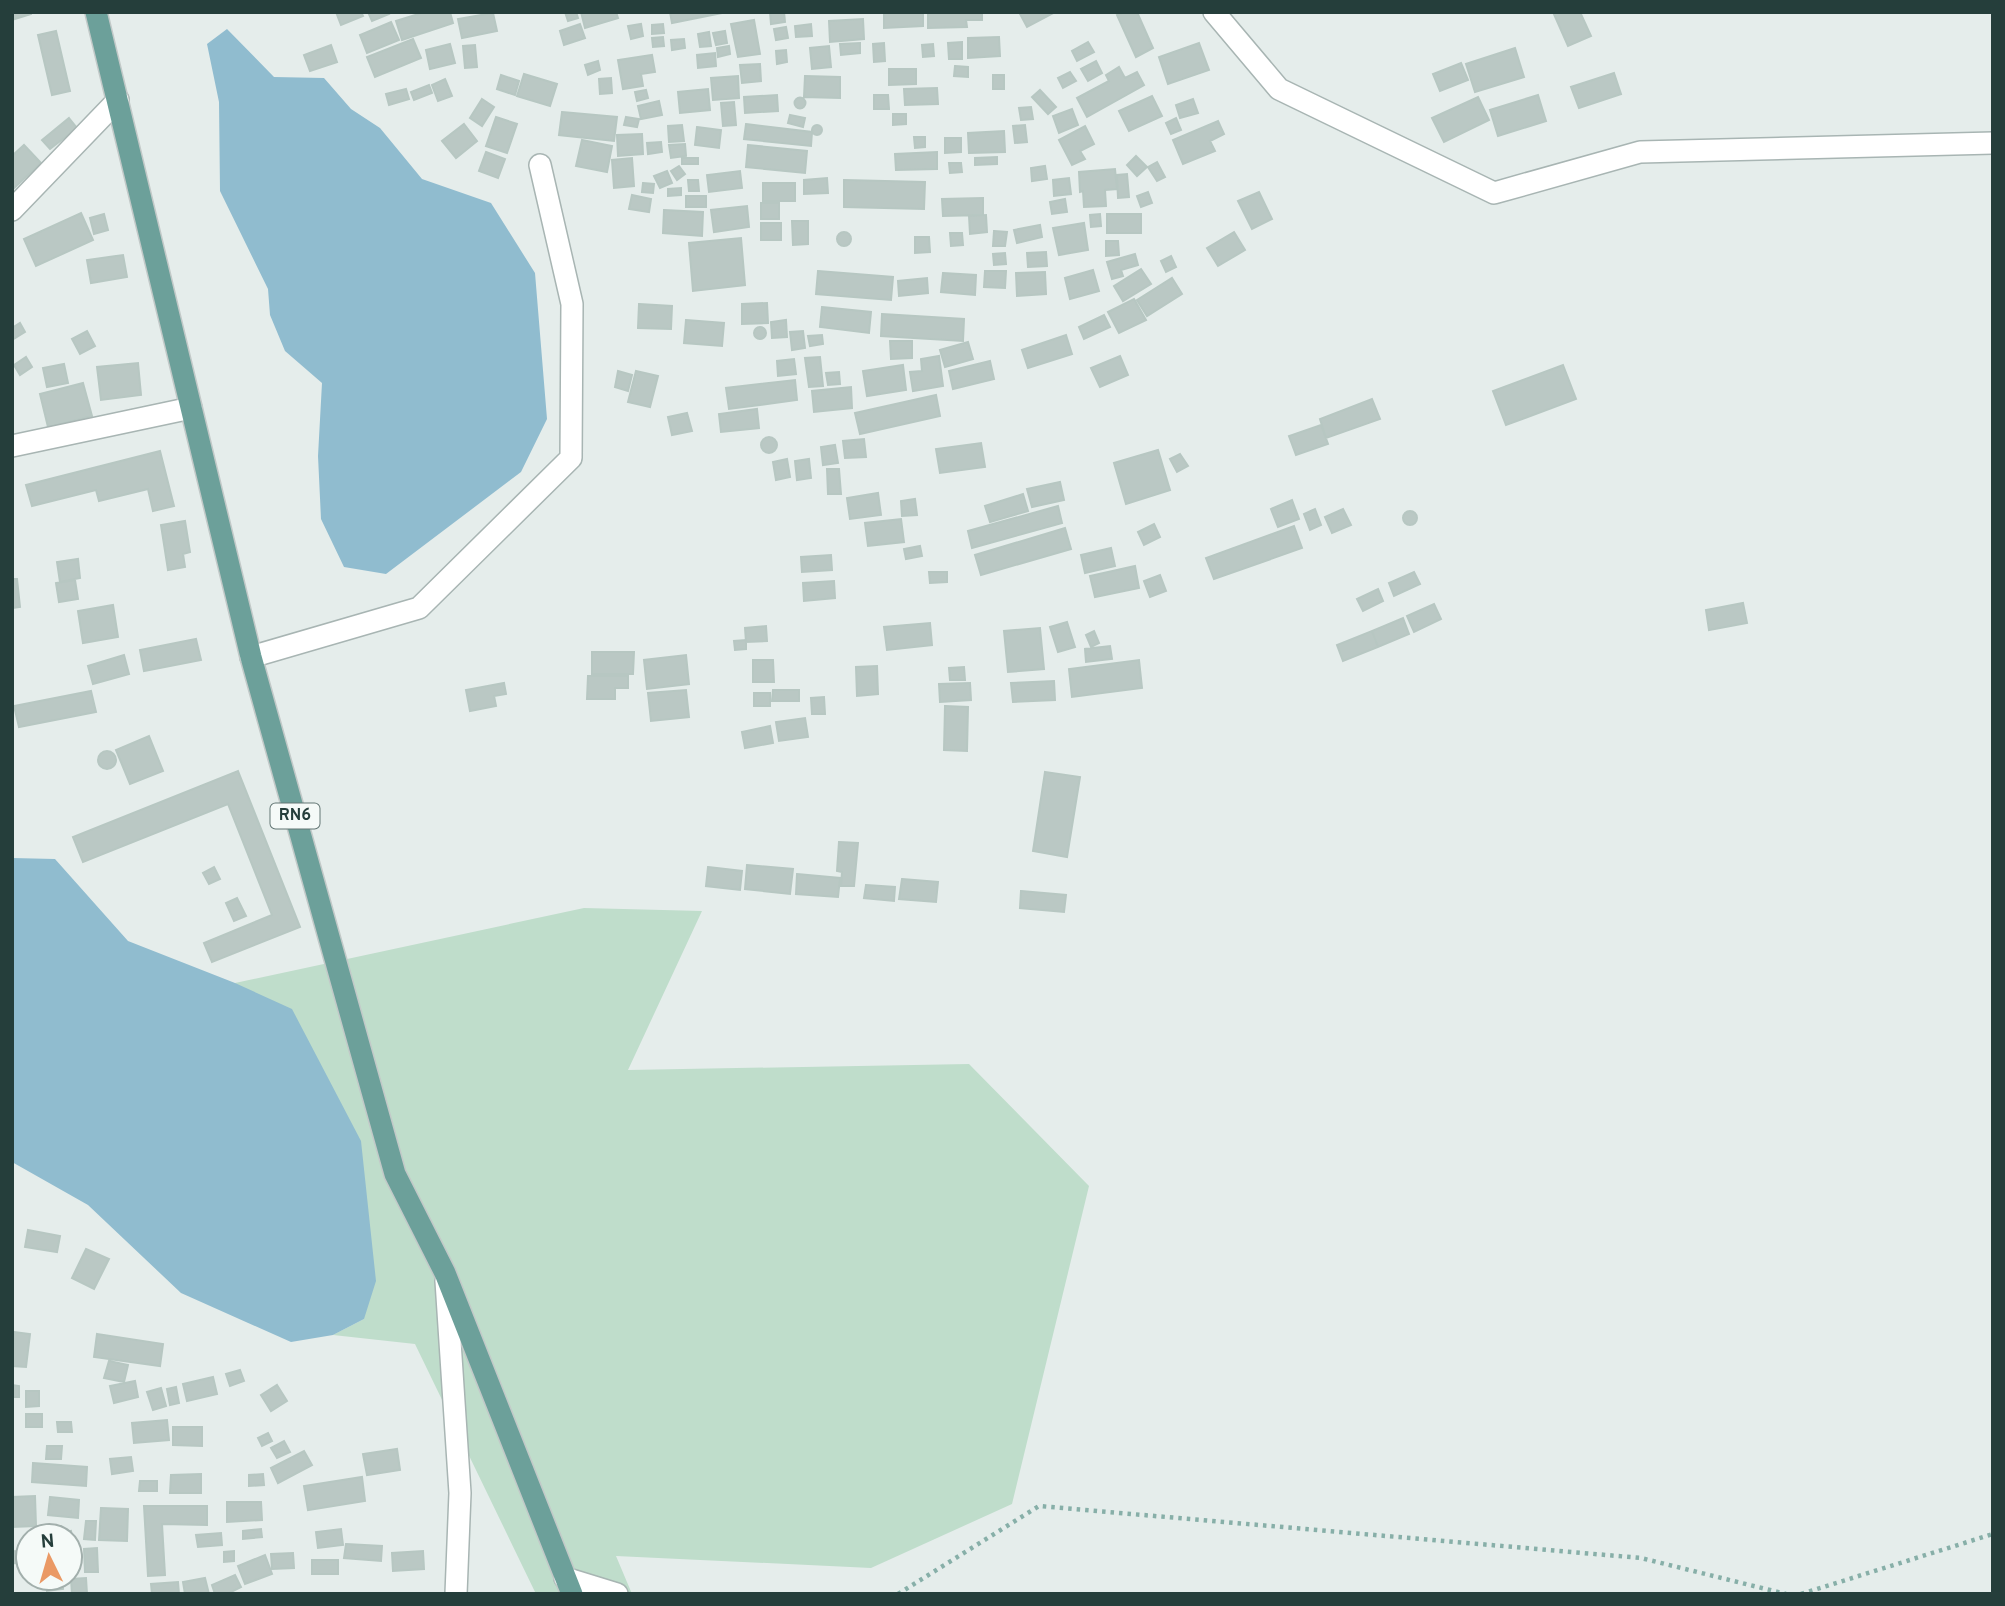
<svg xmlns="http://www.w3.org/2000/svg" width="2005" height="1606" font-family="Overpass,sans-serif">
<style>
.green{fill:#bfddcb}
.water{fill:#90bccf}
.building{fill:#bac8c4;stroke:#b7c7c2;stroke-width:2}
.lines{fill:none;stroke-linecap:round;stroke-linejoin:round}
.minor-casing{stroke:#a8b5b3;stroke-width:24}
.major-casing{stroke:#c2c9c8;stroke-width:24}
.path{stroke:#87afa8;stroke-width:4.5;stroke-dasharray:3.5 5;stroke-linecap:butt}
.minor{stroke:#fff;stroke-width:21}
.major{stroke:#6ca09a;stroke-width:21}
.labels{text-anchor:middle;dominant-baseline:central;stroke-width:6;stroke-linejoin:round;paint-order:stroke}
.shield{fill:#f5faf8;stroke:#637674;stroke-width:2}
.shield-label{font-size:16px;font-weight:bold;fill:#253e3b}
</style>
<rect width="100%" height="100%" fill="#e5edeb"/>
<path class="green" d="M584 908 702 911 628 1070 969 1064 1089 1186 1012 1504 871 1568 616 1556 632 1594H536L415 1344 333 1335 364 1319 235 983Z"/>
<path class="water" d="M227 29 274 77 324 78 351 109 380 128 422 179 491 203 535 273 547 419 521 472 386 574 344 567 321 519 318 456 322 383 285 351 270 315 268 289 220 191 219 102 207 44Z
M12 858 55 859 128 941 235 983 292 1009 361 1141 376 1281 364 1319 333 1335 291 1342 181 1293 88 1205 12 1162Z"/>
<path class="building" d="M12 12H31V14L12 20Z
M336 12H361L363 16 341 25Z
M368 12H388L389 14 372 21Z
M425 12H450L453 23 402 40 396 21Z
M565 12H576L578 18 568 21Z
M581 12H616L618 18 585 28Z
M670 12H727L672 23Z
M770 12H784L785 22 771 24Z
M884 12H923V26L884 28Z
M928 12H982V20H966L967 27 928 28Z
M1019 12H1055L1027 27Z
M1124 12H1137L1153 48 1136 57 1117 15Z
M1553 12H1580L1591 36 1568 46Z
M493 13 497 31 462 38 458 19Z
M863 19 864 39 830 42 829 21Z
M754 20 760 54 738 57 731 24Z
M391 22 399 40 367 53 360 35Z
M580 24 585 38 564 45 560 31Z
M641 24 643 36 631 39 628 26Z
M663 24 664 33 652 34V25Z
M811 24 812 36 796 37 795 26Z
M786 27 788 38 776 40 774 29Z
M56 31 70 91 52 95 38 35Z
M725 31 727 43 716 45 713 33Z
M709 32 711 46 700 47 698 34Z
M663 37 664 46 653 47 652 38Z
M999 37 1000 56 968 58V38Z
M413 39 421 58 375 77 367 57Z
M684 39 685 48 672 50 671 40Z
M962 42V59H949L948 43Z
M1088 42 1094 52 1077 61 1072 51Z
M860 43V53L841 55 840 44Z
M884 43 885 61 874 62 873 44Z
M1199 43 1209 70 1168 84 1159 57Z
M450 44 455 63 430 69 426 50Z
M933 44 934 56 923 57 922 45Z
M331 45 337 62 310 71 304 55Z
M475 45 477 67 465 68 463 46Z
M729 46 730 54 718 57 717 48Z
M829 46 831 67 812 69 810 48Z
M1515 48 1524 77 1475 92 1466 64Z
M786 50 787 62 777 64 776 51Z
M715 53 716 66 698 68 697 55Z
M652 55 655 72 641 74 643 86 623 89 618 60Z
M598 61 600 70 588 75 585 65Z
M1096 61 1102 73 1088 81 1081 69Z
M1461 63 1468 80 1440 91 1433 74Z
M760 64 761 81 742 83 740 65Z
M955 66 968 67V77L954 76Z
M1119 67 1125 78 1137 72 1144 85 1087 117 1077 98 1109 81 1106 75Z
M889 69H916V84L889 85Z
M1070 72 1076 81 1063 88 1058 78Z
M1614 73 1621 94 1579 108 1571 87Z
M524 74 557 84 550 106 517 96Z
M501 75 519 81 515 95 497 89Z
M993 75H1004V89H993Z
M738 76 739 98 713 100 711 78Z
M805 76 840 77V98L804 97Z
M611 78 612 93 600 94 599 79Z
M445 79 452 96 438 101 432 85Z
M429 85 432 93 414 100 411 92Z
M937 88 938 104 905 105 904 89Z
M406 89 409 99 389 105 386 94Z
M708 89 710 110 680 113 678 92Z
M646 90 648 98 637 101 635 92Z
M1040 90 1056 107 1048 114 1032 97Z
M777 95 778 111 745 113 744 97Z
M874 95H888L889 109H874Z
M1538 95 1546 121 1498 136 1490 110Z
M1152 96 1162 116 1129 131 1119 111Z
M1478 97 1489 120 1444 142 1432 118Z
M794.5 103a5.5 5.5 0 1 1 11 0a5.5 5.5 0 1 1-11 0Z
M482 99 494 107 482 126 470 118Z
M1193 99 1198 113 1180 118 1176 105Z
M659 101 662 115 641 119 638 106Z
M734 102 736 125 723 126 721 103Z
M1031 107 1033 119 1021 120 1019 108Z
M1072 109 1078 125 1059 133 1053 116Z
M562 112 617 117 614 141 559 135Z
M893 114H906V124L893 125Z
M790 115 805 118 803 127 788 123Z
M496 117 517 124 507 153 486 146Z
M626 117 639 119 637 127 624 125Z
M69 118 77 128 50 149 42 140Z
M1176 118 1181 130 1171 134 1166 123Z
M1218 121 1224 134 1210 141 1215 151 1183 164 1173 140Z
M464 124 477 141 456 158 442 141Z
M746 124 812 132 811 146 744 139Z
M812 130a5 5 0 1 1 10 0a5 5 0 1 1-10 0Z
M682 125 684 141 669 142 668 126Z
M1025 125 1027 142 1015 143 1013 126Z
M1085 126 1094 144 1080 151 1085 159 1072 165 1059 140Z
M697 127 721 130 719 148 695 145Z
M1004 131 1005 152 969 153 968 133Z
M642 134 643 154 618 156 617 135Z
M914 137H925V147L915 148Z
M945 138H961V152L945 153Z
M582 140 612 146 607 172 576 166Z
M661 142 662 152 648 154 647 143Z
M685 144 686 156 671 158 669 145Z
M24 145 41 163 12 190V156Z
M748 145 807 151 805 173 746 167Z
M486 152 505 159 498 178 479 171Z
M937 152V169L896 170 895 154Z
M1136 156 1147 167 1137 176 1127 165Z
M997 157V164L975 165V158Z
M632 158 634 186 614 188 612 160Z
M682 158H698V164H682Z
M1157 162 1165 177 1157 181 1148 167Z
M949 163H961L962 172 950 173Z
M679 166 685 174 677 180 671 171Z
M1045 166 1047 179 1032 181 1031 168Z
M1115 169 1117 189 1105 190 1106 206 1084 207 1083 191 1080 192 1079 172Z
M667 171 672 183 660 188 654 176Z
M740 171 742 188 709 192 707 175Z
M1127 174 1129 197 1118 198 1117 175Z
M827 178 828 193 804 194V180Z
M1069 178 1071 194 1054 196 1053 180Z
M688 180H698L699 191H689Z
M844 180 925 182 924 209 844 207Z
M643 183 654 184 653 193 642 192Z
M763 183H795V201H763Z
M681 188V195L668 196V189Z
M1148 192 1152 203 1141 207 1137 196Z
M1259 192 1272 219 1252 229 1238 201Z
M632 195 651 199 649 212 629 209Z
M686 196H706V207H686Z
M983 198V215L943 216 942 199Z
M1065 199 1067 212 1052 214 1050 202Z
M761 203H779V219H761Z
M747 206 749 227 714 232 711 210Z
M664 210 703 212 702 236 663 233Z
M81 213 93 240 36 266 24 239Z
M104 214 108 230 94 234 90 218Z
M1100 214 1101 226 1091 227 1090 215Z
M1107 214H1141V233H1107Z
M986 215 987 232 970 234 969 216Z
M792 221H808V244L793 245Z
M761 223H781V240H761Z
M1084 223 1088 250 1059 255 1053 228Z
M1040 225 1042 237 1017 243 1014 230Z
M994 231 1007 232 1005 246H993Z
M837 239a7 7 0 1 1 14 0a7 7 0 1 1-14 0Z
M1234 232 1245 250 1218 266 1207 248Z
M950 233H962L963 245 951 246Z
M915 237H929L930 252 915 253Z
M741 238 745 285 693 291 689 243Z
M1106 241H1118L1119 255 1106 256Z
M1046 252 1047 266 1028 267 1027 253Z
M1005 253 1006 264 994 265 993 254Z
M1135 254 1138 265 1121 270 1123 276 1112 279 1107 262Z
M123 255 127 277 91 283 87 260Z
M1171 256 1176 267 1166 272 1161 261Z
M1141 269 1151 284 1123 301 1114 286Z
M1093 270 1099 291 1070 299 1065 278Z
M818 271 893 277 891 300 816 294Z
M985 271H1006L1005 288 984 287Z
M1045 272 1046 294 1017 296 1016 273Z
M943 273 976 275 975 295 941 292Z
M927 278 928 293 899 296 898 281Z
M1172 278 1182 294 1147 316 1137 300Z
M1134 299 1146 320 1119 333 1108 312Z
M767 303 768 323 742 324V304Z
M639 304 672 306 671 329 638 328Z
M822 307 871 312 869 333 820 327Z
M882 314 964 319 963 341 881 336Z
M1104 315 1110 327 1084 339 1079 327Z
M686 320 724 323 722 346 684 343Z
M786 320 787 337 772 338 771 322Z
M20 323 25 332 12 340V328Z
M754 333a6 6 0 1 1 12 0a6 6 0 1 1-12 0Z
M87 331 95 346 80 354 72 339Z
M803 331 805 348 792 350 790 332Z
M822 335 823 344 810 346 808 336Z
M1066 335 1072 354 1028 368 1022 350Z
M890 341H912V358L891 359Z
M968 342 973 359 945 367 940 350Z
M939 356 943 386 913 391 910 372 922 371 921 359Z
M1120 356 1128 375 1100 387 1091 368Z
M26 357 32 367 20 375 14 365Z
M820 357 823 386 809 387 805 358Z
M794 359 796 374 778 376 777 361Z
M990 361 994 379 953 389 949 371Z
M138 363 141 395 101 400 97 367Z
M64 364 68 383 47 387 43 368Z
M903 365 906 390 867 396 863 371Z
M1563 365 1576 399 1506 425 1493 391Z
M618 371 632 375 628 391 615 387Z
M636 371 658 376 650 407 628 402Z
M839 372 840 384 828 385 826 373Z
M795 380 797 400 729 409 726 388Z
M83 383 92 416 48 427 40 394Z
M851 387 852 408 814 412 812 391Z
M936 395 940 416 860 434 855 413Z
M1372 399 1380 419 1326 438 1320 419Z
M757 409 759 428 721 432 719 414Z
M687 413 692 431 672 435 668 417Z
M1321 425 1328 444 1296 455 1289 436Z
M761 445a8 8 0 1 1 16 0a8 8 0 1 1-16 0Z
M864 439 866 457 845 458 843 441Z
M981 443 985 467 940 473 936 449Z
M835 445 838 463 823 465 821 447Z
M1158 450 1170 490 1126 504 1114 463Z
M160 451 174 506 153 511 148 489 99 501 96 490 32 506 26 485Z
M1180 454 1188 466 1177 472 1170 459Z
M787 459 790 477 776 480 773 462Z
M809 459 811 478 797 480 795 461Z
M827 469H839L841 494H828Z
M1060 482 1064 500 1032 507 1027 489Z
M878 493 881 515 850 519 847 498Z
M1023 494 1028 511 990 522 985 506Z
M915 499 917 515 902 516 901 501Z
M1292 500 1299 519 1278 527 1271 509Z
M1058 506 1062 523 972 548 968 531Z
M1315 509 1321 525 1310 530 1304 514Z
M1343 509 1351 525 1332 533 1325 517Z
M1403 518a7 7 0 1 1 14 0a7 7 0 1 1-14 0Z
M901 519 904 542 868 546 865 523Z
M185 521 190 552 183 554 185 567 168 570 161 525Z
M1154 524 1160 537 1144 545 1138 532Z
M1294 526 1302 548 1214 579 1206 558Z
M1065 528 1071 549 981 575 975 555Z
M920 546 922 556 906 559 904 549Z
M1111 548 1115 566 1085 573 1081 555Z
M831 555 832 570 802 572 801 557Z
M78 559 80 578 60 582 57 562Z
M1135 566 1139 588 1095 597 1090 576Z
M929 572H947V582L930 583Z
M1414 572 1420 584 1394 596 1389 583Z
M1160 575 1166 591 1150 597 1144 581Z
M12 579H17L20 607 12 608Z
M75 580 78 599 59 602 56 583Z
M834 581 835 598 804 601 803 583Z
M1378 589 1383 601 1363 611 1357 599Z
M1743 603 1747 623 1709 630 1706 610Z
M1434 604 1441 619 1414 632 1407 616Z
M113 605 118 637 83 643 78 611Z
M1403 618 1409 634 1378 647 1372 631Z
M1067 622 1075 647 1058 652 1050 627Z
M930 623 932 645 887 650 884 627Z
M766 626 767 641 746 642 745 628Z
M1040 628 1044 669 1008 672 1004 631Z
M1094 631 1099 643 1091 647 1086 635Z
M1372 631 1378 647 1343 661 1337 645Z
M196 639 201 660 144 671 140 650Z
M746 640V649L735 650 734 641Z
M1110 646 1112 659 1086 662 1085 649Z
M592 652H634L633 674H592Z
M124 655 129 674 93 684 88 666Z
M686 655 689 684 647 689 644 660Z
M753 660H773L774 682H753Z
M1139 660 1142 688 1072 697 1069 669Z
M877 666 878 694 857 696 856 667Z
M964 667 965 680H950L949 668Z
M588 676H628V688H615V699H587Z
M1054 681 1055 700 1013 702 1011 683Z
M504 683 506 694 494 696 496 706 470 711 466 690Z
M970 683 971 700 940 702 939 684Z
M686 690 689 717 651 721 648 693Z
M773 690H799V701H772Z
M91 691 96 712 19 727 14 706Z
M754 693H770V706H754Z
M824 697 825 714H812L811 698Z
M945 706 968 707 967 751 944 750Z
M805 718 808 737 779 741 776 722Z
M770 726 773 743 745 748 742 732Z
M149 736 163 771 130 784 116 750Z
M98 760a9 9 0 1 1 18 0a9 9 0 1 1-18 0Z
M238 771 300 927 212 962 204 943 272 915 228 804 83 862 73 837Z
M1045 772 1080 777 1067 857 1033 851Z
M839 842 858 843 854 886H841L842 872 837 871Z
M747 865 793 869 790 894 745 889Z
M214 867 220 879 209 884 203 873Z
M708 867 742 871 740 890 706 886Z
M797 874 840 878 838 897 796 894Z
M902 879 938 882 936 902 899 899Z
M866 885 895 887 894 901 864 898Z
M1021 891 1066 895 1064 912 1020 908Z
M237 898 246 916 234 921 226 903Z
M28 1230 60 1236 57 1252 25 1247Z
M86 1249 109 1259 94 1289 72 1278Z
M14 1332 30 1334 26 1367 12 1366Z
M97 1334 163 1344 160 1366 94 1357Z
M109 1361 128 1365 124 1382 104 1378Z
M240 1370 244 1381 230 1386 226 1374Z
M213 1377 217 1394 187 1401 183 1384Z
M135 1381 138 1397 114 1403 110 1386Z
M12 1385 19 1386V1397H12Z
M277 1385 287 1401 271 1411 261 1395Z
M176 1387 179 1403 170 1405 167 1389Z
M161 1388 166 1406 153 1410 147 1392Z
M26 1391H39V1406L26 1407Z
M26 1414H42V1427H26Z
M167 1420 169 1440 134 1443 132 1423Z
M57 1422H71L72 1432H58Z
M173 1427H202V1446L173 1445Z
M268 1433 272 1441 262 1446 258 1438Z
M284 1441 290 1452 277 1458 271 1448Z
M47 1446H62L61 1459H46Z
M397 1449 400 1470 367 1475 363 1454Z
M304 1451 312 1465 278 1483 271 1468Z
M131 1457 133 1471 112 1474 110 1459Z
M33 1463 87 1467 86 1486 32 1482Z
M201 1474V1493H170L171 1475Z
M263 1474 264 1485 249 1486V1475Z
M362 1477 365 1501 308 1510 304 1486Z
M140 1481H157V1491H139Z
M35 1496 36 1526 12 1527V1497Z
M50 1497 79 1500 78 1518 48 1515Z
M227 1502H261L262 1520 227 1522Z
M144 1506H207V1525L162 1524 165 1575 148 1576Z
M101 1508 128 1509 127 1541 99 1540Z
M86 1521H96L95 1540 84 1539Z
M261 1529 262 1537 243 1539V1531Z
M341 1529 343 1545 318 1548 316 1532Z
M71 1531 74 1551 70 1552V1536H58L57 1533Z
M221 1533 222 1545 198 1547 196 1535Z
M346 1544 382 1546 381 1561 344 1558Z
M97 1548 98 1572H85L84 1549Z
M12 1551 26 1552 25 1564 12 1563Z
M234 1551V1561L224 1562V1552Z
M423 1551 424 1569 393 1571 392 1553Z
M293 1553 294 1568 272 1569 271 1554Z
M265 1555 272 1574 245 1584 238 1566Z
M312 1560H338V1574H312Z
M235 1575 241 1587 227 1594H215L212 1585Z
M46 1578H62L63 1589 47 1591Z
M86 1578 87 1594H72L71 1579Z
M205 1578 209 1594H185L183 1582Z
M178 1582 179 1594H152L151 1584Z"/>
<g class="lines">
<g class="minor-casing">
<path id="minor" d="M1214 12 1279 89 1494 193 1640 152 1993 143
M12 210 118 100
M12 446 191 408
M251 657 419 608 571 458 572 304 540 165
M446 1281 460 1493 456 1594
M565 1578 617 1594"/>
</g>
<g class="major-casing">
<path id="major" d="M96 12 251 657 395 1174 445 1273 572 1594"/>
</g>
<path class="path" d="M898 1594 1039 1506 1641 1558 1786 1594
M1801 1594 1993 1534"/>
<use href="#minor" class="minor"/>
<use href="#major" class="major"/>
</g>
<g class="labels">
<rect class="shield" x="270.5" y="803.5" width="49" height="25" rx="5"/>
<g class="shield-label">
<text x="295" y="816">RN6</text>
</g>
</g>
<rect width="2005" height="1606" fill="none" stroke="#253e3b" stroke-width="28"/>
<g transform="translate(49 1557) rotate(355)"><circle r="33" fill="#f5faf8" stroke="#a2afac" stroke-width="2"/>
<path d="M0-5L12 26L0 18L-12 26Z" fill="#ea9965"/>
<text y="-10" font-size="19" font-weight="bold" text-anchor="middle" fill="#253e3b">N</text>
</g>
</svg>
